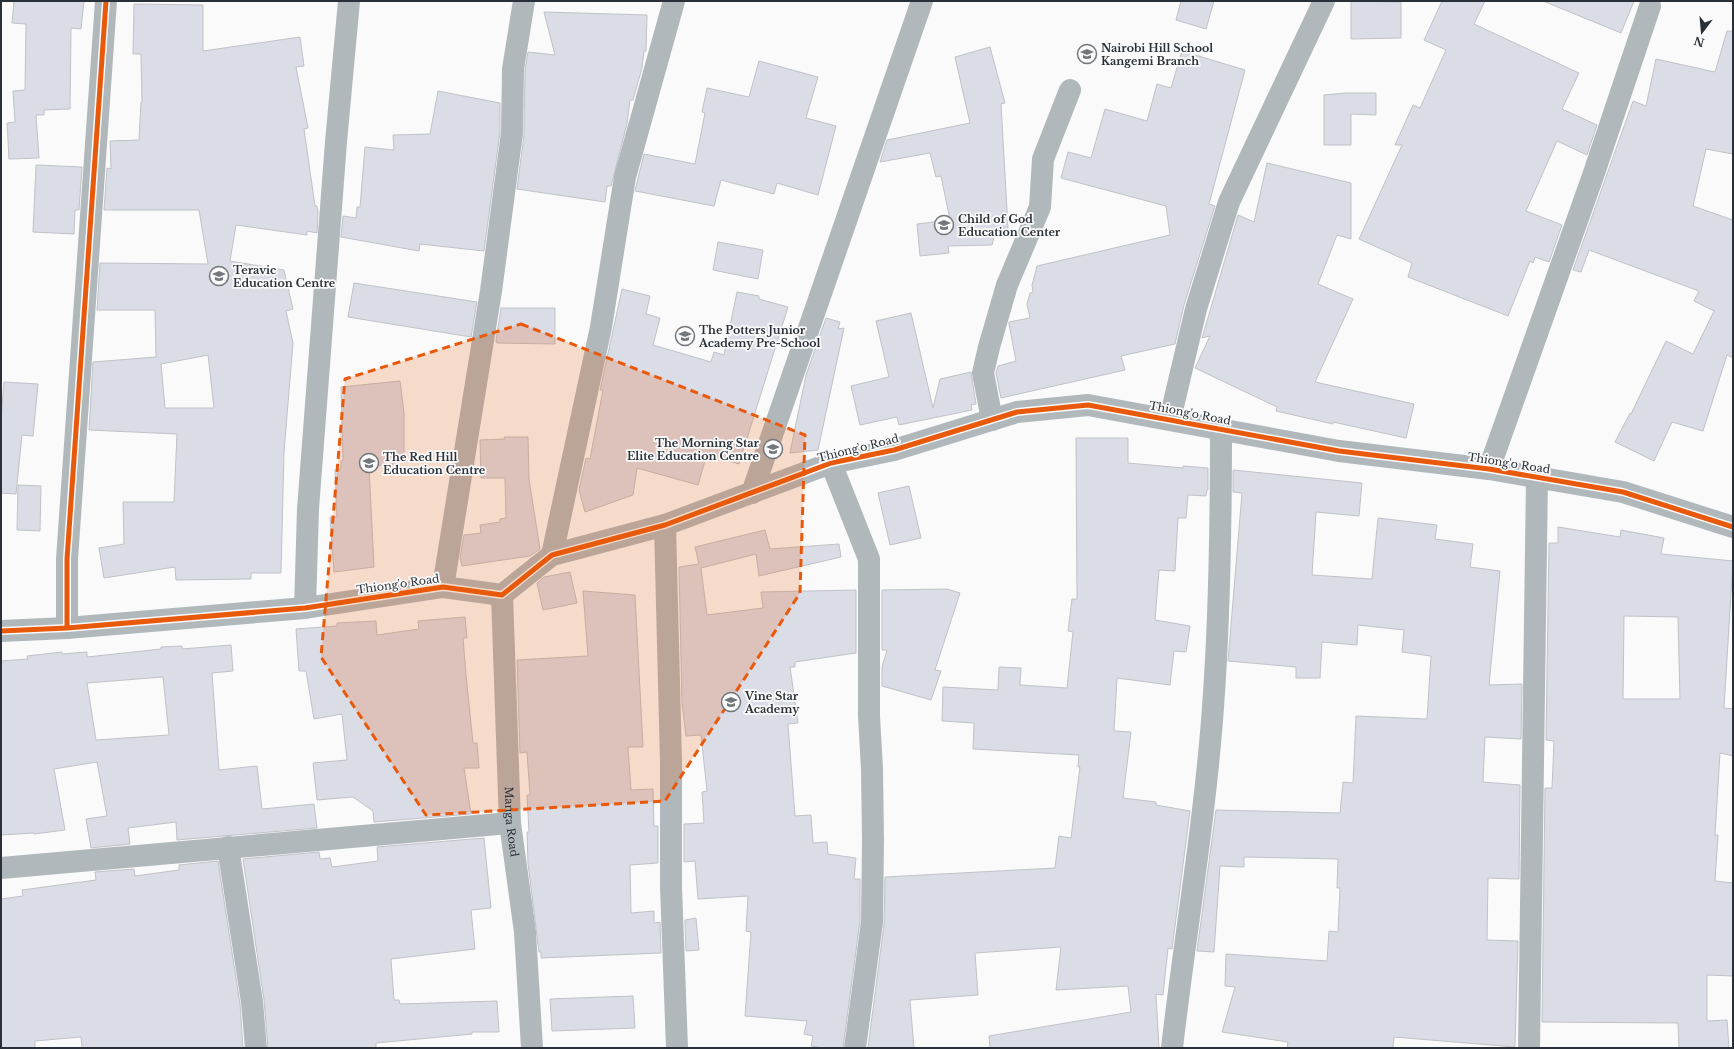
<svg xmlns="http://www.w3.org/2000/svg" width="1734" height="1049" font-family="'Libre Baskerville',serif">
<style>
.building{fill:#dadce6;stroke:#c1c2c7;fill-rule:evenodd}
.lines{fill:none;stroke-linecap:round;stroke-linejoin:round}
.minor{stroke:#b1b8bc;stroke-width:22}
.cycleway-casing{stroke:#fafafa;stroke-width:8}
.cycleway{stroke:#e8590c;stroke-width:5}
.marked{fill:#e8590c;fill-opacity:0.2;stroke:#e8590c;stroke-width:3;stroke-dasharray:8 5;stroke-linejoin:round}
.labels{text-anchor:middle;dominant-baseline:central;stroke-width:3.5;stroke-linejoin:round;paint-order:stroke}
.poi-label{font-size:11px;font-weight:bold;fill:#293038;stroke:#fafafa;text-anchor:start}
.street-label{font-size:11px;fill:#293038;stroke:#fafafa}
</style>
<rect width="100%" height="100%" fill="#fafafa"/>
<path class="building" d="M14 1H84L81 29 71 28 70 109 44 110V115H36L39 158 9 159 7 123 15 122 13 91 25 90 26 24 12 23Z
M1181 1H1214L1206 29 1176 20Z
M1351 1 1401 2V38L1351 39Z
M1442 1H1485L1474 24 1579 73 1562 109 1597 125 1587 155 1557 141 1526 211 1562 225 1549 262 1535 257 1533 263 1530 261 1508 316 1408 277 1412 263 1359 239 1402 145H1395L1413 105 1420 108 1446 50 1424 40Z
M1543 1H1634L1621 33Z
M134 4 203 5V51L300 37 304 66 296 67 308 128 304 129 315 206H317L318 212 317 233 307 231V235L236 225 230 261 284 270 293 309 286 311 293 343 284 452 281 573H251V579L176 580 175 567 104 578 99 548 124 544 123 502H174L177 434 89 430 93 362 156 357 155 310H97L100 263 208 264 199 210H104L107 168 111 169 110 141 139 140 141 102H142L141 54H133ZM208 355 214 408H165L161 364Z
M544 12 647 15 646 51H644L642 68 633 100H630L627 124 611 186H607L605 202 517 189 524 135 525 70 528 52 555 55Z
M1727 31H1733V154L1706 149 1693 206 1733 220V358L1727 355 1703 431 1672 422 1654 461 1615 442 1630 413 1631 414 1666 341 1693 354 1714 311 1694 301 1699 291 1589 250 1581 272 1573 270 1633 101 1646 106 1656 59 1715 72Z
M990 47 1005 103 1001 104 1008 228 996 229 992 245 948 246 949 253 920 256 917 224 950 220 941 176 936 177 930 153 880 162 887 140 970 123 955 57Z
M1182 51 1245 70 1209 204 1215 206 1184 305 1175 344 1121 356 1125 370 1001 398 996 373 998 366 1016 361 1009 324V322L1030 318 1027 304 1030 293 1033 292 1032 285 1037 266 1170 235 1166 206 1061 178 1068 152 1091 158 1105 109 1147 121 1157 84 1171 88Z
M759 61 818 77 806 118 836 126 818 195 777 183 774 194 721 180 714 206 635 191 644 154 695 164 705 113 702 112 707 88 749 97Z
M438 91 500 103V132L484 251 420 244 419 251 341 237 343 216 356 218 357 207H360L365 147 394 150 393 135 430 134Z
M1346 93H1376V115L1351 114V145H1324V95Z
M1267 163 1351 183V239L1337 235 1318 284 1353 299 1315 382 1414 404 1406 438 1333 422V424L1276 411 1277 407 1195 368 1210 336 1202 338 1238 215 1254 222Z
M36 165 82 167 79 210H75L74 234 33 232Z
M718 242 763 250 758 279 713 270Z
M354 283 477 302 471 337 348 317Z
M622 289 650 296 646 314 660 318 653 345 711 362 714 352 724 355 737 292 759 296V299L788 307 739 464 707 454 698 485 637 468 633 495 585 512 579 490 586 458 590 459 603 390H600Z
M501 308H555V344L497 343 496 341Z
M911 313 933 408 940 379 971 372 976 404 971 405 972 410 899 425 897 417 860 425 851 386 889 377 876 321Z
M826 318 840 322 838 329 844 328 818 450 790 453 806 375Z
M400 381 404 413V454H397L398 464 369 466 374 567 334 572 330 517H337L335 470 341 469V461H343L341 387Z
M4 382 38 384 33 436 22 435 16 494 1 493V418Z
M504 437H528L529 479 540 549 530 556 462 566 460 558 464 535 481 533 480 525 500 522V519L506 518 505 478H481L480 440 505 439Z
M1076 438H1128V463L1183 468V466L1208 468V490H1207L1206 496 1188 495 1186 518H1178L1175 571 1159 570 1155 620 1190 626 1186 652 1174 651 1170 685 1117 678 1114 731 1131 732 1123 798 1156 802V805L1190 811 1172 949 1168 948 1163 995 1156 994 1159 1048H990L989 1036 1131 1012 1128 986 1056 990 1061 947 975 953 978 995 910 1000 914 1048H868L884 924 885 877 1055 868 1059 836 1071 838 1080 767H1078L1079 755 973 749 974 723 942 721 943 687 998 690 999 667 1021 668 1020 685 1067 688 1073 632 1068 631 1072 599H1077Z
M1233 470 1362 483 1359 516 1316 512 1312 575 1372 579 1378 518 1437 525 1435 539 1473 544 1470 567 1500 571 1489 685 1522 684 1521 739 1485 737 1483 782 1520 785 1519 879 1488 878 1487 940 1518 941 1515 1047 1394 1037 1393 1048H1287L1288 1042 1222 1032 1235 987 1225 986 1226 954 1327 961 1329 931 1338 932 1340 888H1337L1338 859 1244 857V867L1220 866 1214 952 1197 951 1216 810 1340 813 1343 782 1353 783 1356 716 1427 719 1431 656 1402 652 1404 630 1358 625 1357 645 1322 642 1320 678H1296V667L1228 661 1242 493 1233 492Z
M18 485 41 486 40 531 17 530Z
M909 486 921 538 890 545 878 493Z
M1558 527 1620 537 1621 530 1664 538 1661 554 1733 561 1724 708 1733 709V756L1720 753 1715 835H1718L1715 881 1733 883V976L1707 975V1021L1727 1020 1729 1048H1679L1678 1023 1542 1022 1545 788H1552L1554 741 1546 740 1549 543H1558ZM1624 616 1678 617 1680 699H1623Z
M765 530 770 549 839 544 841 557 759 576 756 554 701 568 707 615 763 608 761 592 856 590V653L795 662V667H790L798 723 788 724 795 816 811 815 813 843 827 842 828 854 856 858 854 879H860V921L843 1048H823L811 1046 813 1036 804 1034 807 1021 745 1016 751 932 746 931 748 896 698 899 695 861 684 862V824L704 823 702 792 707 791 701 735 686 736 682 703 679 567 699 564 695 547Z
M570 572 577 603 543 610 537 583 544 577Z
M947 589 960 593 935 670 941 671 931 700 882 686V667L887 650H882V590Z
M583 591 635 595 643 747H628L631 790 653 789 654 826H658V863L630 865 631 913 654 911V923L660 922 661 953 541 958V952H539L528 864 527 832H529L527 795H530L527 752 520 753 517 660 588 656Z
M465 617 467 638H463L466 675 473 743H477L479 768H464L471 814 374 822 373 811 353 797 317 800 313 763 347 760 342 714 314 719 306 671H299L296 629 337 626V623L376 621 377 635 419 629 418 621Z
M231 645 233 671 212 673 219 770 257 766 262 809 314 804 317 828 177 840 176 822 128 828 130 844 91 848 86 819 107 816 97 762 54 769 65 830 34 834V833L1 835V661L28 659 27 656 62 652V654L87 652V657L161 649V647L182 646V649ZM163 677 169 735 96 740 87 683Z
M484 838 491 908 471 910 475 949 391 959 394 1000H399L400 1004 497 1001 499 1032H472V1034L376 1043V1048H268L264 1000 243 859 319 852 320 859 330 858 332 867 378 861 377 847Z
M218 861 240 1004 243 1048H82L81 1037 35 1041V1048H1V899L23 896 22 890 96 880 95 872 134 869 135 876 179 870V865Z
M696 918 699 950 686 951 685 920Z
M633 996 635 1028 552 1031 550 999Z"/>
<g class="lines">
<g class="minor">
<path d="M1170 419 1196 309 1229 202 1324 1"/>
<path d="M992 420 983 373 989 347 1007 285 1040 207 1043 159 1070 90"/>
<path d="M831 463 869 559V716L872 769 873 840 872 922 855 1048"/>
<path d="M1489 469 1594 173 1650 6"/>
<path d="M752 493 922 1"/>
<path d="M665 525 671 762V887L677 1048"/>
<path d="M552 555 601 327 625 177 674 1"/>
<path d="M443 587 491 291 512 133 513 69 524 1"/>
<path id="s1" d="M502 595 510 823 525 932 532 1048"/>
<path d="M305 608 308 509 336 142 349 1"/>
<path d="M67 628V559L106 1"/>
<path d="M1 631 67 628 305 608 443 587 502 595 552 555 665 525 831 463 894 450 1017 412 1088 405 1339 451 1489 469 1623 492 1733 527"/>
<path d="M228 847 252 1002 256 1048"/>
<path d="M1 868 510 823"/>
<path d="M1172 1048C1185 934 1205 821 1213 707 1220 614 1221 522 1221 429"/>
<path d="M1529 1048 1537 477"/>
</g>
<g class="cycleway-casing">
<path id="cycleway" d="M67 628V559L106 1
M1 631 67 628 305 608 443 587 502 595 552 555 665 525 831 463 894 450 1017 412 1088 405 1339 451 1489 469 1623 492 1733 527"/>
</g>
<use href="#cycleway" class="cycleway"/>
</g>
<path class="marked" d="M521 324 805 435 800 593 665 801 426 815 321 657 345 379Z"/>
<defs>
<g id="school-ring" transform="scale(1)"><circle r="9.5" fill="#fafafa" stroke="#72777c" stroke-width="1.5"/><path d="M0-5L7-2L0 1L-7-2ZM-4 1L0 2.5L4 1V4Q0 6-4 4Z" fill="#72777c"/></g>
</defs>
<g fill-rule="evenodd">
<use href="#school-ring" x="1087" y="54"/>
<use href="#school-ring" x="944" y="225"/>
<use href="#school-ring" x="219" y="276"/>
<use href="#school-ring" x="685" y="336"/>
<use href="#school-ring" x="773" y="449"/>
<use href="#school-ring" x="369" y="463"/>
<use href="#school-ring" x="731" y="702"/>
</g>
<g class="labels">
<g class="poi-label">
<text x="1101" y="48">Nairobi Hill School<tspan x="1101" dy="13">Kangemi Branch</tspan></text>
<text x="958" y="219">Child of God<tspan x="958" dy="13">Education Center</tspan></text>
<text x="233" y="270">Teravic<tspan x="233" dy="13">Education Centre</tspan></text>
<text x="699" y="330">The Potters Junior<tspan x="699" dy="13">Academy Pre-School</tspan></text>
<text x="759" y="443" text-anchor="end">The Morning Star<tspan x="759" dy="13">Elite Education Centre</tspan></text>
<text x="383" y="457">The Red Hill<tspan x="383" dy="13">Education Centre</tspan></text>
<text x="745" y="696">Vine Star<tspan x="745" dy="13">Academy</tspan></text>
</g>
<g class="street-label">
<text transform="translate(1190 413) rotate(11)">Thiong'o Road</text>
<text transform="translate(858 448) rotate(-14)">Thiong'o Road</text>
<text transform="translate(1509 463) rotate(9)">Thiong'o Road</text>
<text transform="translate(398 584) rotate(-8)">Thiong'o Road</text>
<text stroke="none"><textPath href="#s1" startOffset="227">Manga Road</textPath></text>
</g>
</g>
<rect width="1734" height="1049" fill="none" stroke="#293038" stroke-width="4"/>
<g transform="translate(1702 32) rotate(196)" stroke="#fafafa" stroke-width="3" paint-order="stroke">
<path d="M0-3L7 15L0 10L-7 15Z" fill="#293038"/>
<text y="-6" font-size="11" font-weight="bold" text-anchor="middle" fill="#293038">N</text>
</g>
</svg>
